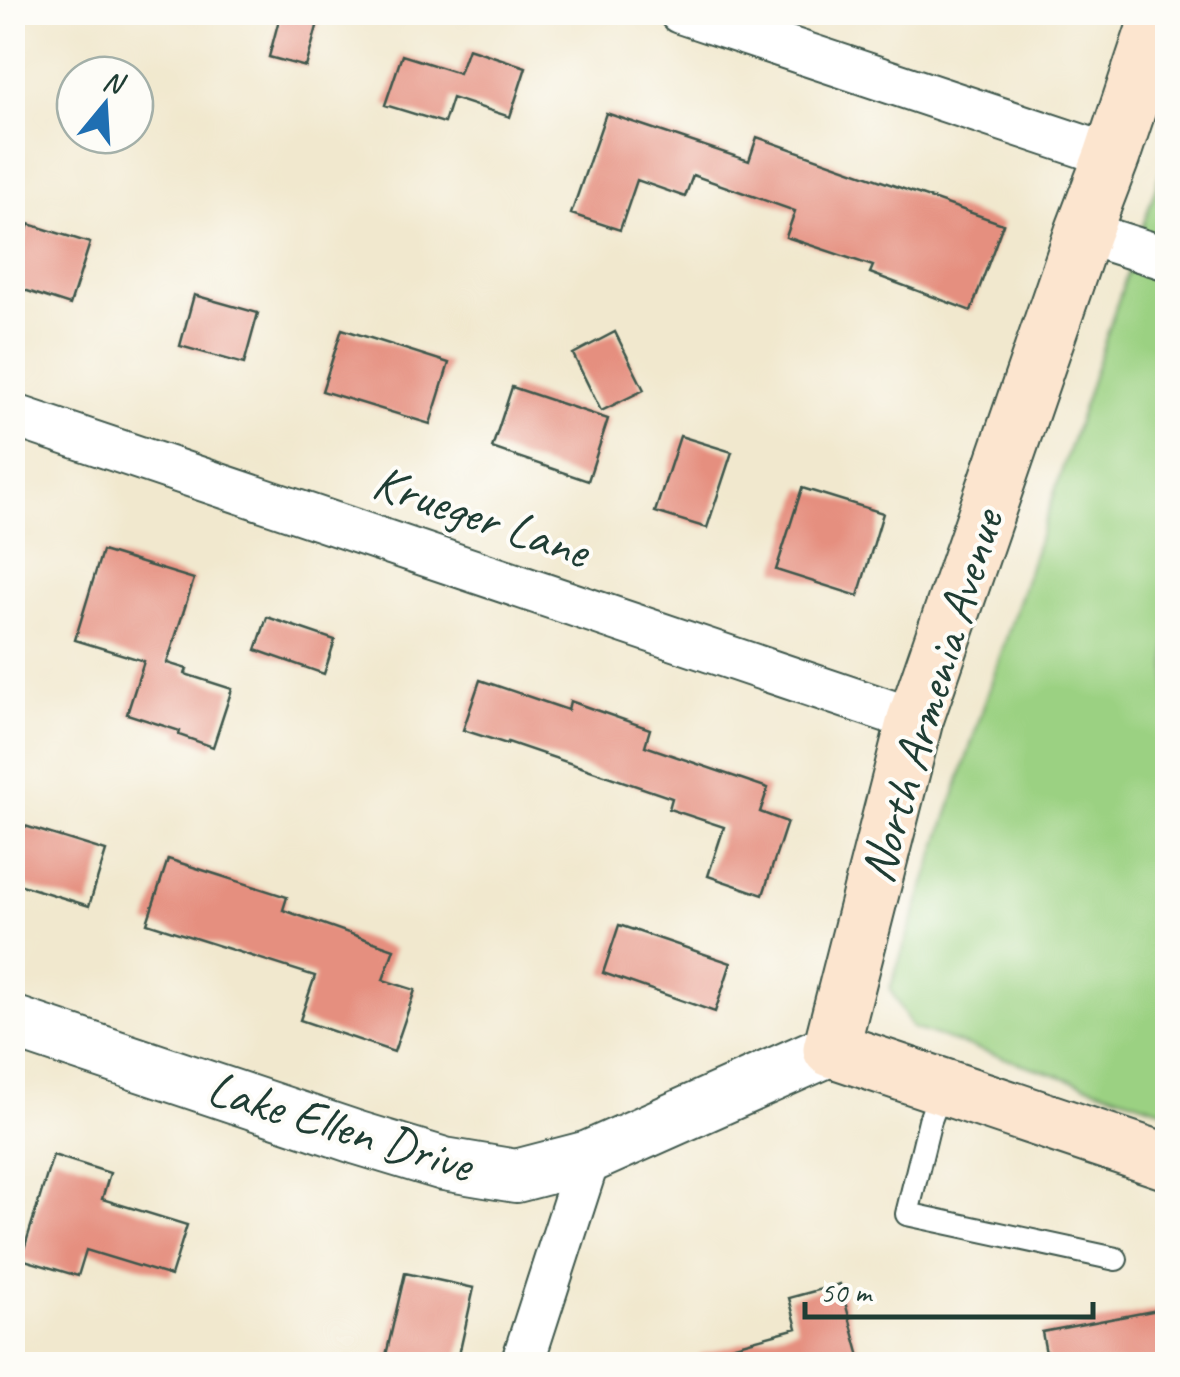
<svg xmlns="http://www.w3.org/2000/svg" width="1180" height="1377" font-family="Caveat,sans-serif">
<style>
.green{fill:#9bd182;stroke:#5d875b;stroke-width:2.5}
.building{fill:#e58f7f}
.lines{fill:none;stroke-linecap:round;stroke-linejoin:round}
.service-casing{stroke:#3e574b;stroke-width:26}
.minor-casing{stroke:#3e574b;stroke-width:46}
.tertiary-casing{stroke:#3e574b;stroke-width:56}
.secondary-casing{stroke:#3e574b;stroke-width:59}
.service{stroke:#fff;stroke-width:22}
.minor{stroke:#fff;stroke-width:42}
.tertiary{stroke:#fff;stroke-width:52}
.secondary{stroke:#fce5cf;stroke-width:55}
.labels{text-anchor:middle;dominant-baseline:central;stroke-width:8;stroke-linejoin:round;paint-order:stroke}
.street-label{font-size:50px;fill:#1f3d34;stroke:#fdfcf7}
</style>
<rect width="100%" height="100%" fill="#fdfcf7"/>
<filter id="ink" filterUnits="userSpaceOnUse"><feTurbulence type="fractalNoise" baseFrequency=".01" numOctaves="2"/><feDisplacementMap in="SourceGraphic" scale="20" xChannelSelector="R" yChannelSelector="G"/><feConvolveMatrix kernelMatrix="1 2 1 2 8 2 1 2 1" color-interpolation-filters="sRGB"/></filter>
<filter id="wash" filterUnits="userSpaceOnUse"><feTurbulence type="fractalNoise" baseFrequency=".0048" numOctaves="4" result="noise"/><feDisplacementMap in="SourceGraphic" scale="40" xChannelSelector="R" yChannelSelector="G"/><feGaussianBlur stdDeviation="2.25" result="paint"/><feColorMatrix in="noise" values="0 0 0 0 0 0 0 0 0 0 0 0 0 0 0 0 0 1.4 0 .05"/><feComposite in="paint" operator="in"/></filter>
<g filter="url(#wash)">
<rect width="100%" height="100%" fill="#f1e8ce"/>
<path class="green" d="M1167 153V1111L912 1028 890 989Z"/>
<g id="blocks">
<path class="building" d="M281 12H296L319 19 306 67 269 57Z
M468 48 526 67 510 117 452 98 444 123 385 105 402 55 459 73Z
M606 113 749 161 757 137 1003 224 971 311 870 273 873 266 786 237 795 211 693 175 685 197 637 180 620 230 571 214Z
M29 224 90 243 70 305 12 286V276Z
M194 295 258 313 244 364 180 346Z
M342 329 449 363 430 424 322 391Z
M615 332 644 390 601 411 573 354Z
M512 387 608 419 588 481 492 448Z
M680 436 732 452 707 528 655 512Z
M802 488 883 513 858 596 776 570Z
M102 551 194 579 167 663 187 669 185 674 232 689 213 747 179 735 180 731 127 714 144 661 75 640Z
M267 617 335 640 324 674 256 650Z
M480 680 568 710 570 701 650 729 645 746 768 788 760 812 787 822 763 895 708 876 724 827 669 809 672 798 508 742 507 744 463 730Z
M12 822 106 851 89 906 12 882Z
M168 859 287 897 283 910 394 949 383 980 415 990 394 1052 300 1020 315 976 147 923Z
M619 925 731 963 715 1012 603 973Z
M53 1155 110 1173 102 1199 187 1225 171 1276 86 1250 78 1276 21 1259Z
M405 1273 474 1288 457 1364H384Z
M840 1284 862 1364H700L698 1355 797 1328 789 1298Z
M1168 1308V1364H1048L1042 1332Z"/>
</g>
</g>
<g filter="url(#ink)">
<use href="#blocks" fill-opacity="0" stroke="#3e574b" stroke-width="2.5"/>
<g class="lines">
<g class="service-casing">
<path id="service" d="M943 1086 930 1120 907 1214 1116 1259"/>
</g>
<g class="minor-casing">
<path id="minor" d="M680 12 1112 156
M1083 232 1168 259
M12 415 915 720
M522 1364 589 1157"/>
</g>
<g class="tertiary-casing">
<path id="tertiary" d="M12 1022 358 1138 444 1164 516 1176 589 1157 831 1049"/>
</g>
<g class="secondary-casing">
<path id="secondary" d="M1160 12 1112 156 1083 232 915 720 831 1049 1168 1162"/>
</g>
<use href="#service" class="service"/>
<use href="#minor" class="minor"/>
<use href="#tertiary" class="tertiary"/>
<use href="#secondary" class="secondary"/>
</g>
</g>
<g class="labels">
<g class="street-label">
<text transform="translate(481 516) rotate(19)">Krueger Lane</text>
<text transform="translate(931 696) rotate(-73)">North Armenia Avenue</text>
<text transform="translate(340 1126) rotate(17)">Lake Ellen Drive</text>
</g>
</g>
<rect width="1180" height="1377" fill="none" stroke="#fdfcf7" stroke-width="50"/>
<g transform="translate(105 105) rotate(18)"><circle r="48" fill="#fdfcf7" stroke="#a4b0a9" stroke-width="2.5"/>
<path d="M0-8L18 38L0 25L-18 38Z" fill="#1f6fb2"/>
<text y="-15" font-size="28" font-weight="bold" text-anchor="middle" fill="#1f3d34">N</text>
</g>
<path d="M805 1302v15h288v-15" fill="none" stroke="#1f3d34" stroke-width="5"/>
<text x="820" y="1302" font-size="30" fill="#1f3d34" stroke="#fdfcf7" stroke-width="8" paint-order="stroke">50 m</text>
</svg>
